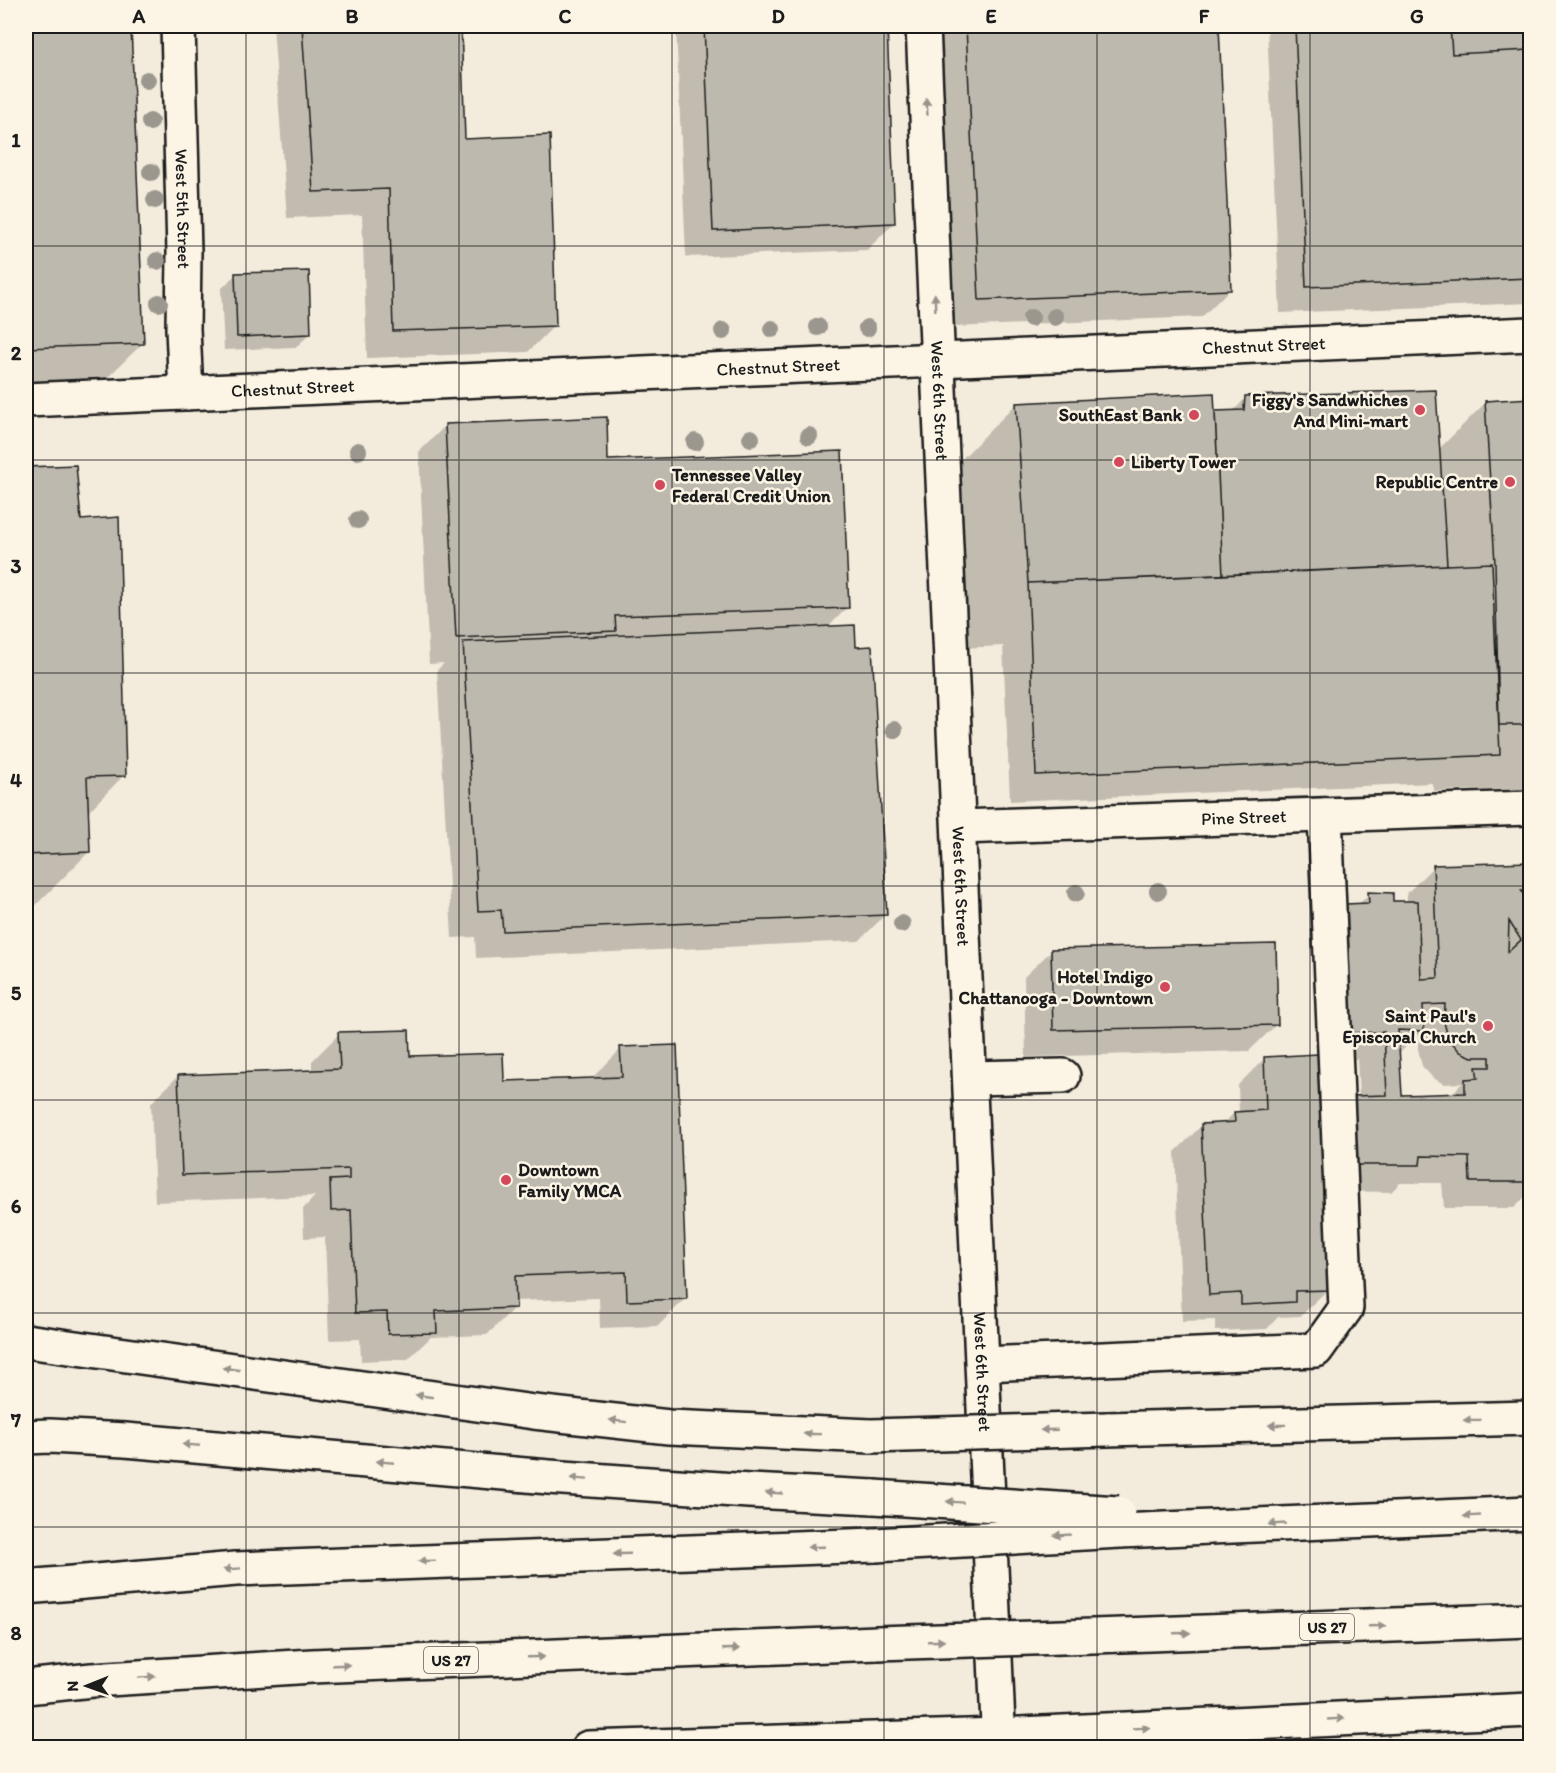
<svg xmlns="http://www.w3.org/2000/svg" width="1556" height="1773" font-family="Itim,sans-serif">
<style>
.shadow{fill:#0003;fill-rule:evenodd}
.building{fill:#beb9ae;stroke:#1c1c1c;stroke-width:1.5;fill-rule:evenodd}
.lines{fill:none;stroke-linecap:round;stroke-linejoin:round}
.minor-casing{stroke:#1c1c1c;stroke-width:38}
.highway-casing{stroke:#1c1c1c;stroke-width:38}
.minor{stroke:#fcf5e5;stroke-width:33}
.highway{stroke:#fcf5e5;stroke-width:33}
.highway-bridge-casing{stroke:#1c1c1c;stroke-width:38;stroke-linecap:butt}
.highway-bridge{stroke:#fcf5e5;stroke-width:33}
.tree{fill:#9b978e}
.oneway{fill:#97938b}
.grid{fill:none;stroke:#1c1c1c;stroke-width:1.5;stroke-opacity:0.55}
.poi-dot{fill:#d1495b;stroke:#fcf5e5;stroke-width:2}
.labels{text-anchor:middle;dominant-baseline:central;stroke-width:5;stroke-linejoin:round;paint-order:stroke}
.shield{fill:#fcf5e5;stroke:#5f5d58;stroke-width:1.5}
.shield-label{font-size:16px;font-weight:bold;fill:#1c1c1c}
.street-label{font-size:18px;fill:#1c1c1c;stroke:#fcf5e5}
.poi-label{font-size:18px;font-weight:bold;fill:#1c1c1c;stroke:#fcf5e5;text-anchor:end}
.neatline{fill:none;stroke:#1c1c1c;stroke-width:2}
.grid-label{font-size:20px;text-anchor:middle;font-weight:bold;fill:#1c1c1c}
</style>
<rect width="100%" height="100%" fill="#f3ecdd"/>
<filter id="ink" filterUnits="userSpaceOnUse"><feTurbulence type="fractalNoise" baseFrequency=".0167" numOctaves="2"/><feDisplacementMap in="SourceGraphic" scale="12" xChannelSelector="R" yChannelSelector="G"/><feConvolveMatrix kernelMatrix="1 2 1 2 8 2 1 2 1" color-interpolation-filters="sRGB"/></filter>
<g filter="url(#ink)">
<path class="shadow" d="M26 26H129L143 343 104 381 26 385Z
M273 26H459L464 141 555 325 528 352 367 358 362 215 287 218Z
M676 26H886L894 223 867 250 686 257Z
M938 26H1217L1229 290 1202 317 952 327Z
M1267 26H1530V303L1280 313Z
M235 275 310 334 296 347 224 350 221 289Z
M1246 398 1438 450 1486 402 1530 400V789L1433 791V783L1010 801 1003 646 962 648 951 470 1016 404 1214 415 1216 413 1232 412Z
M446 425 607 461 848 607 827 628 886 914 859 941 476 958 475 937 452 938 437 670 444 663 429 664 419 452Z
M75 466 80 522 124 775 87 813 89 852 29 912H26V468Z
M1530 863V1064L1527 1067H1530V1192L1514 1208H1444L1442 1183H1400L1391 1192 1328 1191 1359 1097 1357 1059 1324 1060 1358 905 1369 894 1392 902H1407V893L1434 866ZM1418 1034V1049L1422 1066 1433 1078 1444 1084 1462 1083 1451 1095 1400 1097 1398 1055Z
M1052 950 1277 1024 1249 1051 1026 1057 1024 977Z
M339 1034 409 1057 502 1082 594 1079V1076L621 1049 685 1299 658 1326 600 1328 599 1298 514 1301V1308L487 1335 431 1337 408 1359 361 1361 360 1339 329 1340 325 1237 304 1238 303 1209 315 1196 155 1202 151 1103 178 1076 312 1072V1061Z
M1265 1058 1328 1289 1301 1316 1278 1317 1267 1329 1215 1331V1320L1182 1321 1175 1152 1202 1125 1223 1124 1234 1113H1239L1238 1085Z"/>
<path class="building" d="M26 26H131L144 344 26 348Z
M302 26H461L465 139 550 135 556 326 393 331 389 189 313 192Z
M704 26H887L895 223 713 231Z
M966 26H1219L1231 290 979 300Z
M1295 26H1450L1452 54 1530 50V278L1306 287Z
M1450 26H1530V50L1452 54Z
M309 271 311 334 237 337 235 273Z
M1436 390 1447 565 1223 575 1215 411 1244 410 1245 396Z
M1214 393 1223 575 1028 583 1016 403Z
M1530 398V725H1499L1495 563 1485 401Z
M607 417 608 460 842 451 849 608 615 616 616 631 456 638 445 424Z
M76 465 81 520 119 517 126 776 87 777 90 852 26 855V467Z
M1492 563 1500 755 1036 775 1028 583Z
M855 625 856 647 872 646 887 915 503 931 501 910 478 911 463 642Z
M1530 862V889L1521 890 1530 904V1182H1470L1469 1157 1421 1156 1420 1165H1354L1351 1096 1387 1095 1384 1032 1350 1033 1345 904 1369 903 1368 892 1393 893V901H1418L1421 979 1438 978 1433 865ZM1509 921 1521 940 1508 952ZM1445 1004 1444 1022 1448 1038 1460 1052 1472 1057H1490V1067H1476L1478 1078 1465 1079V1093L1402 1095 1398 1030 1424 1031 1423 1005Z
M1276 944 1278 1025 1053 1030 1051 949Z
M409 1030 410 1056 503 1053 504 1081 622 1077 620 1047 677 1045 687 1299 627 1301 626 1272 515 1276 516 1308 436 1311 437 1333 388 1334 387 1312 355 1313 351 1210 331 1211 330 1180 349 1179V1169L182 1175 178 1075 340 1069 338 1032Z
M1318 1054 1330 1290 1295 1291V1302L1241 1305V1293L1209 1295 1201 1124 1235 1122 1234 1112 1266 1110 1264 1057Z"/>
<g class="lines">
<g class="minor-casing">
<g id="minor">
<path id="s1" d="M178 26 184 252 183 329 186 393"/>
<path id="s2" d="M923 26 999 1748"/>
<path id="s3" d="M26 400 1530 334"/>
<path id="s4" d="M959 827 1530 808"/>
<path d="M970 1078 1063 1076"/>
<path d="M983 1364 1316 1350 1346 1308 1325 815"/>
</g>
</g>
<g class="highway-casing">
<path id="highway" d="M26 1341 534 1412 669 1427 871 1436
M1107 1429 1530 1418
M26 1437 50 1436 125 1440 549 1477 749 1491 874 1497
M1120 1531 1530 1513
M26 1587 236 1569 875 1545
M1123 1635 1530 1620
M26 1687 92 1680 312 1666 877 1643
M588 1748 999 1735 1530 1710"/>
</g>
<use href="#minor" class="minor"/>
<use href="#highway" class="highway"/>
<g class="highway-bridge-casing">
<path id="highway-bridge" d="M871 1436 1107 1429
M874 1497 1118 1513
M875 1545 1120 1531
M877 1643 1123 1635"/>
</g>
<use href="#highway-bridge" class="highway-bridge"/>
</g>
<g class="tree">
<circle cx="147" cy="80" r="9"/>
<circle cx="150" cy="122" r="9"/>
<circle cx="151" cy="172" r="9"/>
<circle cx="155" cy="200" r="9"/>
<circle cx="157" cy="261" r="9"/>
<circle cx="159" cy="303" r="9"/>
<circle cx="1055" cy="317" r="9"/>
<circle cx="1031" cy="318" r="9"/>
<circle cx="818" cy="327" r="9"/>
<circle cx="867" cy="328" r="9"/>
<circle cx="772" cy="329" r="9"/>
<circle cx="723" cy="331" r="9"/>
<circle cx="809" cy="436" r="9"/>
<circle cx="751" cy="438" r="9"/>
<circle cx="695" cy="442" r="9"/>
<circle cx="358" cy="451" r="9"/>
<circle cx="358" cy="520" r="9"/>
<circle cx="894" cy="730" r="9"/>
<circle cx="1158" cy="891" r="9"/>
<circle cx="1076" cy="893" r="9"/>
<circle cx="902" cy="924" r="9"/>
</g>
<defs><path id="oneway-solid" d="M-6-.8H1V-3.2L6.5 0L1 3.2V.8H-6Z" transform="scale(1.5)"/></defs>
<g class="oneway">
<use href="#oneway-solid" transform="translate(927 107) rotate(-93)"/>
<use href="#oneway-solid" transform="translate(935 302) rotate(-92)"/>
<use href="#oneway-solid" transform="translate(231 1369) rotate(-172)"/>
<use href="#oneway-solid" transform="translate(424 1396) rotate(-172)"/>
<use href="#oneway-solid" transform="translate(1472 1420) rotate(179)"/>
<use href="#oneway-solid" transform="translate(618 1421) rotate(-173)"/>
<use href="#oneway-solid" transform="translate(1277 1425) rotate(179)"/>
<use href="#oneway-solid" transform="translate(1049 1430) rotate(178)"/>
<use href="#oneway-solid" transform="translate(812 1434) rotate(-179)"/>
<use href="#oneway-solid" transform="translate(191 1445) rotate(-175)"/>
<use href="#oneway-solid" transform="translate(385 1462) rotate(-175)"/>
<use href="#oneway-solid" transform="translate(579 1479) rotate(-176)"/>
<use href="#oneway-solid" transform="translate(774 1493) rotate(-177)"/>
<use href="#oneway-solid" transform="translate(955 1502) rotate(-176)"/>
<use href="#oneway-solid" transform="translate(1472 1516) rotate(177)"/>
<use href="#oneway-solid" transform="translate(1277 1524) rotate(177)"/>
<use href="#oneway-solid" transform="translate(1062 1535) rotate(177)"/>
<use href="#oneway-solid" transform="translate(816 1547) rotate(178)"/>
<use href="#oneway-solid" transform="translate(622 1554) rotate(178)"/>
<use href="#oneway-solid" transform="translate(427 1561) rotate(178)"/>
<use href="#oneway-solid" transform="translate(232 1569) rotate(176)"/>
<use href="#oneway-solid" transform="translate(1377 1626) rotate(-2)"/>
<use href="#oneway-solid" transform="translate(1182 1633) rotate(-2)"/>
<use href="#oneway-solid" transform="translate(936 1641) rotate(-2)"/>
<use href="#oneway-solid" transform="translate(731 1649) rotate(-2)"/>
<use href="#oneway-solid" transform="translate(536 1657) rotate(-2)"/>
<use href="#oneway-solid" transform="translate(341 1665) rotate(-2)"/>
<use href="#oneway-solid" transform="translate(147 1677) rotate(-4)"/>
<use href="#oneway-solid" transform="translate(1336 1719) rotate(-3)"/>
<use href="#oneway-solid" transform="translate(1141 1728) rotate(-3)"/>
</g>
</g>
<path class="grid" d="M246 26V1748M459 26V1748M672 26V1748M884 26V1748M1097 26V1748M1310 26V1748M26 246H1530M26 460H1530M26 673H1530M26 886H1530M26 1100H1530M26 1313H1530M26 1527H1530"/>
<g class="poi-dot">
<circle cx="1420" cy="410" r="6"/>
<circle cx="1194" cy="415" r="6"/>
<circle cx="1119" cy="462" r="6"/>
<circle cx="1510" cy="482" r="6"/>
<circle cx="660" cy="485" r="6"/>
<circle cx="1165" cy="987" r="6"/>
<circle cx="1488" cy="1026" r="6"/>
<circle cx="506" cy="1180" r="6"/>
</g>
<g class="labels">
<g class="shield">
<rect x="1300" y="1614" width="54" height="26" rx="4.5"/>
<rect x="424" y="1647" width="54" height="26" rx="4.5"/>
</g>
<g class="shield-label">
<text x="1327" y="1627">US 27</text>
<text x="451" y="1660">US 27</text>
</g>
<g class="street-label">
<text stroke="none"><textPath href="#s1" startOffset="183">West 5th Street</textPath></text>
<text stroke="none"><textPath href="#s3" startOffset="1239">Chestnut Street</textPath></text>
<text stroke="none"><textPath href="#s3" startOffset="753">Chestnut Street</textPath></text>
<text stroke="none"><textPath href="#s3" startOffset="267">Chestnut Street</textPath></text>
<text stroke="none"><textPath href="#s2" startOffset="375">West 6th Street</textPath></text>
<text stroke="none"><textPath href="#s4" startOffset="285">Pine Street</textPath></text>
<text stroke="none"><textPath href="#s2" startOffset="861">West 6th Street</textPath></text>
<text stroke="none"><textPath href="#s2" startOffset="1347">West 6th Street</textPath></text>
</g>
<g class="poi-label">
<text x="1408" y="400">Figgy's Sandwhiches<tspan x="1408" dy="21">And Mini-mart</tspan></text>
<text x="1182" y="415">SouthEast Bank</text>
<text x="1131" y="462" text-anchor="start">Liberty Tower</text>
<text x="672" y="475" text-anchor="start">Tennessee Valley<tspan x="672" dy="21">Federal Credit Union</tspan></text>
<text x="1498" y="482">Republic Centre</text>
<text x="1153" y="977">Hotel Indigo<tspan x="1153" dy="21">Chattanooga - Downtown</tspan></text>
<text x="1476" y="1016">Saint Paul's<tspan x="1476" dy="21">Episcopal Church</tspan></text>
<text x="518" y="1170" text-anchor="start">Downtown<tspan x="518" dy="21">Family YMCA</tspan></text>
</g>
</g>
<rect width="1556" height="1773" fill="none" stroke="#fcf5e5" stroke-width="66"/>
<g transform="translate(87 1686) rotate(269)" stroke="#fcf5e5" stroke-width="4.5" paint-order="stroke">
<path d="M0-4.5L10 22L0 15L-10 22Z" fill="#1c1c1c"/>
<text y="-9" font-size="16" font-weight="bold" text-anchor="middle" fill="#1c1c1c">N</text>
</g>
<rect x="33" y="33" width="1490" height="1707" class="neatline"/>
<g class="grid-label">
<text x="139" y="23">A</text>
<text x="352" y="23">B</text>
<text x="565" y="23">C</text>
<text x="778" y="23">D</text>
<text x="991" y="23">E</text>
<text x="1204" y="23">F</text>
<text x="1417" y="23">G</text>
<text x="16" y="147">1</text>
<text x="16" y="360">2</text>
<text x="16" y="573">3</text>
<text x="16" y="787">4</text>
<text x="16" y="1000">5</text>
<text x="16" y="1213">6</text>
<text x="16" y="1427">7</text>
<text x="16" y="1640">8</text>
</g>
</svg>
